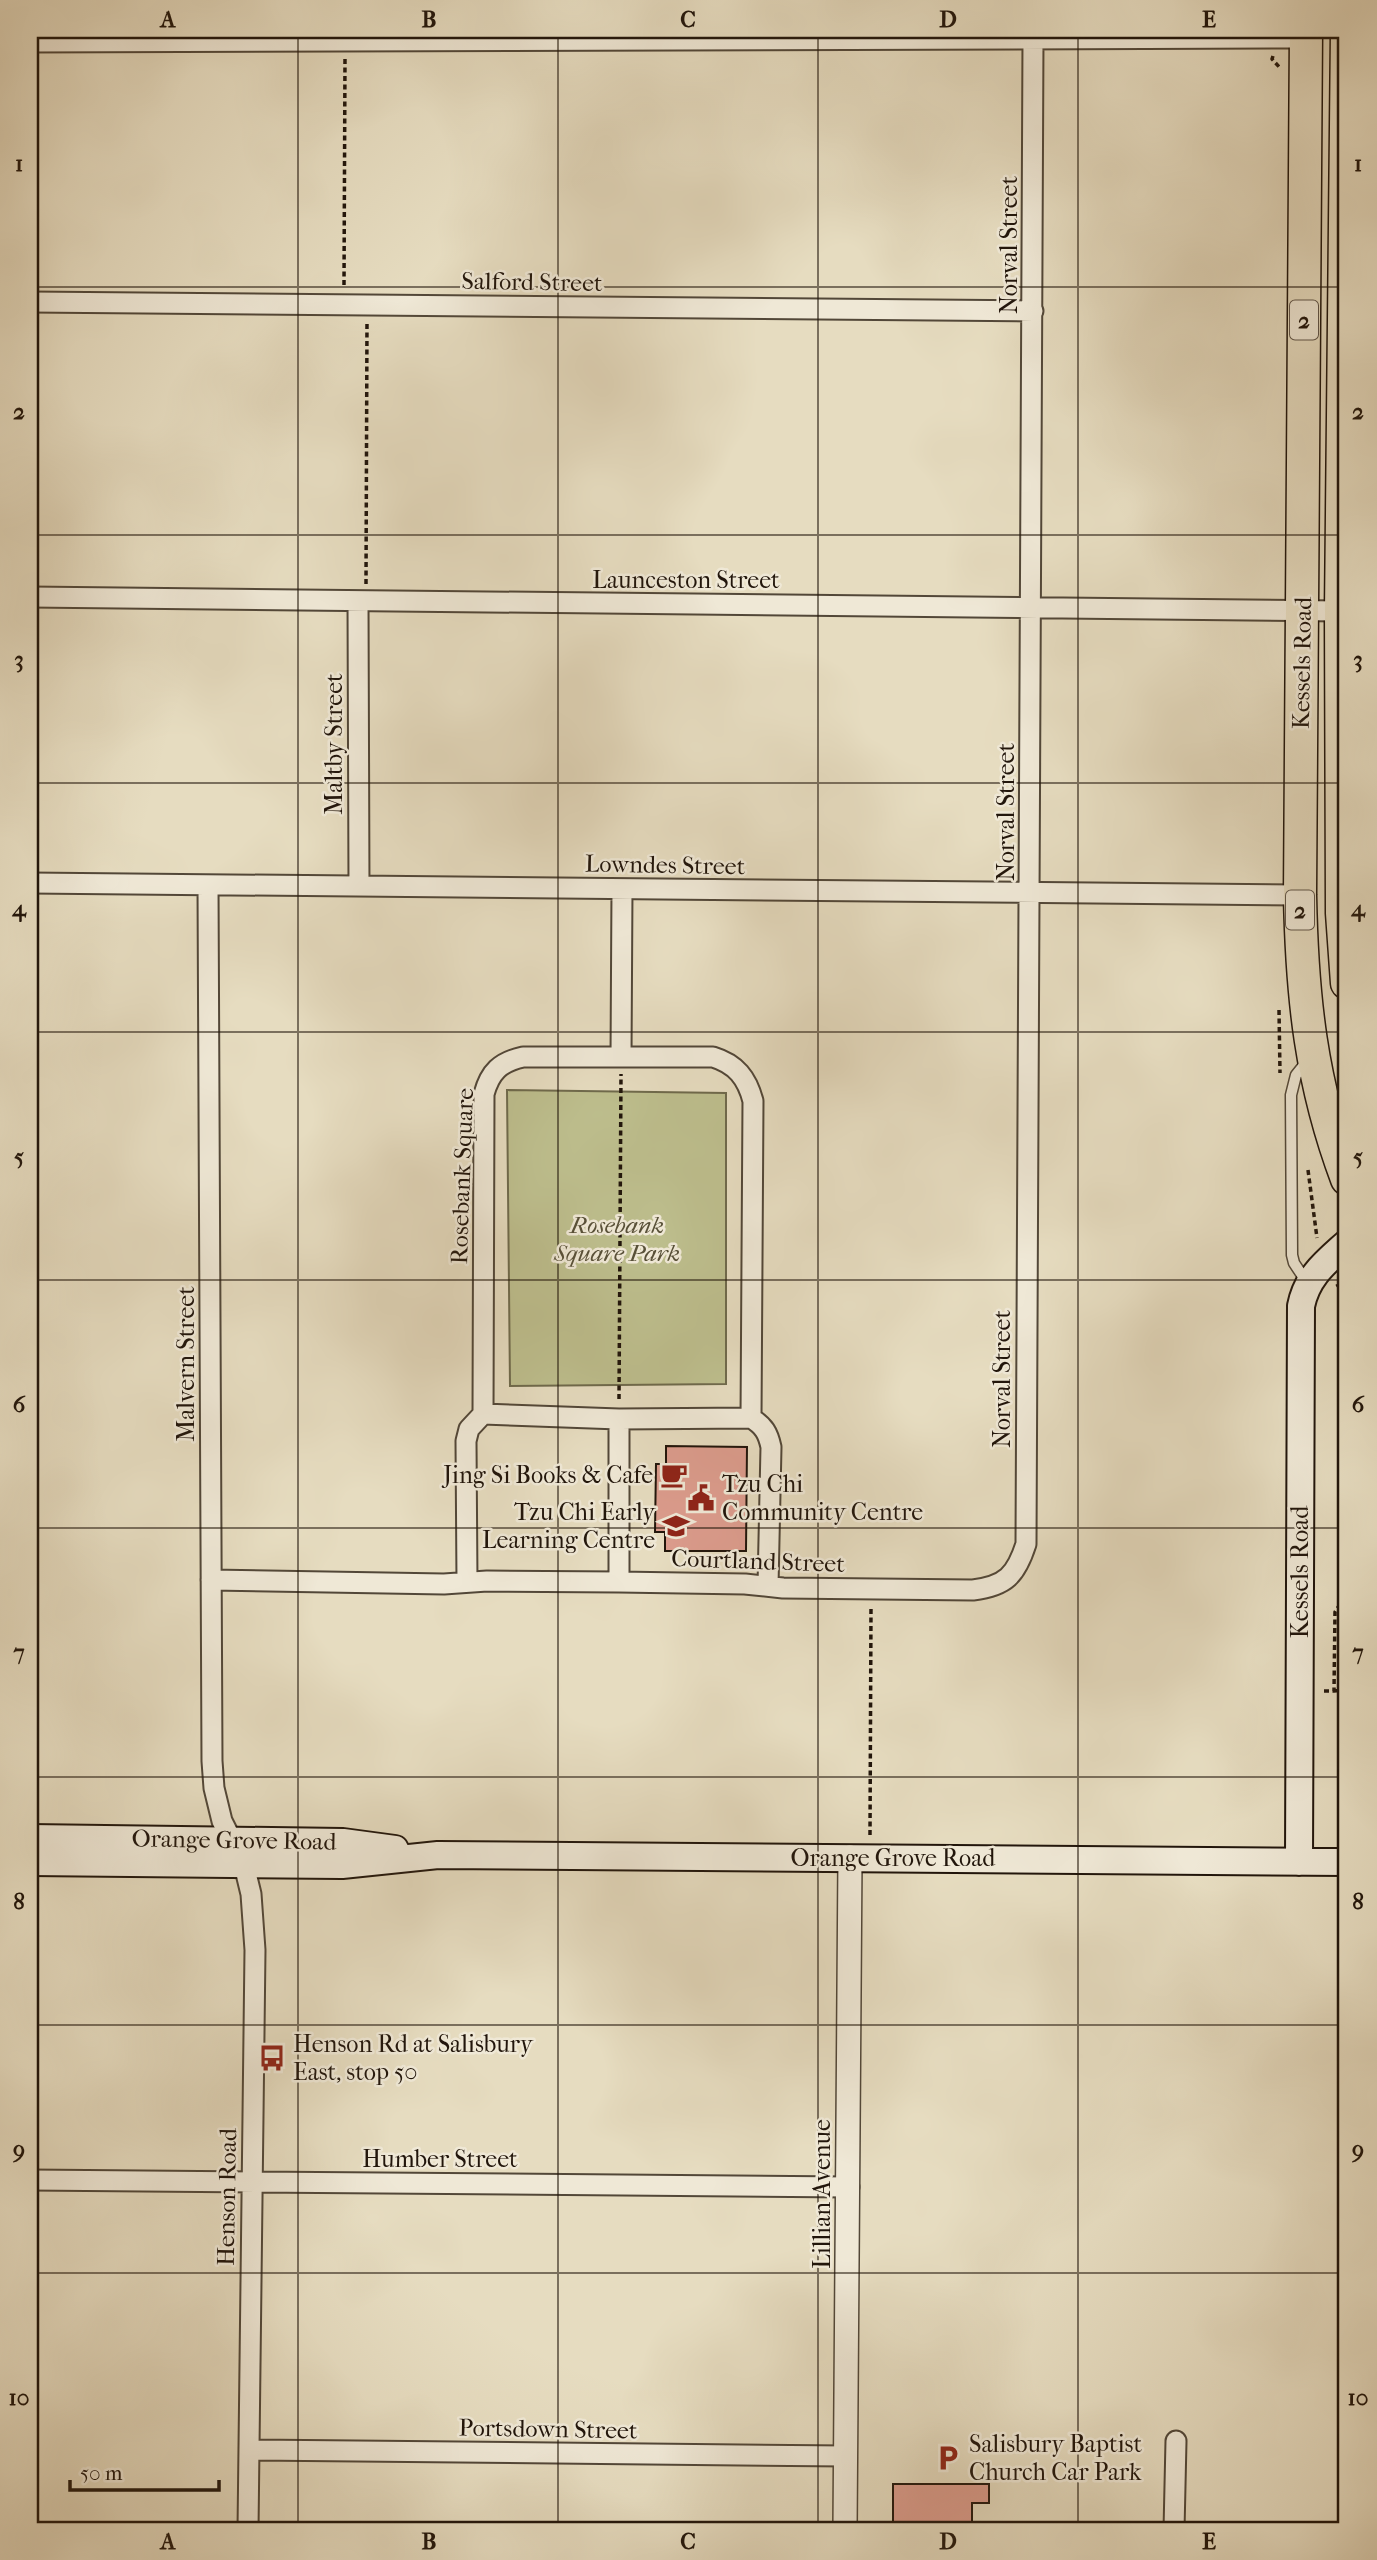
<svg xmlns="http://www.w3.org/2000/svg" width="1377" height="2560" font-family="'IM FELL French Canon',serif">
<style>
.green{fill:#bdbe8d;stroke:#6f6a4c;stroke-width:2}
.building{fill:#dc9c8d;stroke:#21150b;stroke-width:2}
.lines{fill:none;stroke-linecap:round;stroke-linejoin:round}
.service-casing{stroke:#524738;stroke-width:13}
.minor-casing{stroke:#524738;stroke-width:23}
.tertiary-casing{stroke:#524738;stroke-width:26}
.secondary-casing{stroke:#21150b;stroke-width:30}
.trunk-casing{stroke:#21150b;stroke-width:35}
.path{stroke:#21150b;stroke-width:3.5;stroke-dasharray:5 3.5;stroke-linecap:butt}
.service{stroke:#efe8d6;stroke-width:10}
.minor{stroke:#efe8d6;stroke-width:19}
.tertiary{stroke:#efe8d6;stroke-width:23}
.secondary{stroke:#efe8d6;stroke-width:26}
.trunk{stroke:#e6dcc0;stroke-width:32}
.grid{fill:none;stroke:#21150b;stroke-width:2;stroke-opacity:0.55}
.labels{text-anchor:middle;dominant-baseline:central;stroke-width:5;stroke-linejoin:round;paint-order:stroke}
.shield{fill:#efe8d6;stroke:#5f5448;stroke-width:2}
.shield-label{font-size:23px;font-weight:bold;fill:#21150b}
.street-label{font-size:24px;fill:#21150b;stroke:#efe8d6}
.park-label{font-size:24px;font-style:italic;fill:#585038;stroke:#efe8d6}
.poi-label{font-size:24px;fill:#21150b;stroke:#efe8d6;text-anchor:start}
.neatline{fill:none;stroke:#21150b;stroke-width:2.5}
.grid-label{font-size:23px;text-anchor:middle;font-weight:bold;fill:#21150b}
</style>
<rect width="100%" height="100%" fill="#e6dcc0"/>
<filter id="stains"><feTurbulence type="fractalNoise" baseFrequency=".00286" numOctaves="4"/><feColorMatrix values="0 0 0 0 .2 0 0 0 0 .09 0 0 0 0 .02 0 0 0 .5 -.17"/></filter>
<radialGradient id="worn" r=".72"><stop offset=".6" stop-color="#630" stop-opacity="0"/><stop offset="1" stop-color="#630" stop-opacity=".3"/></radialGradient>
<path class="green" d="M507 1090 726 1093V1384L510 1386Z"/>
<path class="building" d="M666 1446 747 1447 746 1551H665V1532H655L656 1464H666Z
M893 2484H989V2503H972V2530H893Z"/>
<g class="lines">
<g class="service-casing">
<path id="service" d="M1308 1284 1294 1263 1292 1255 1291 1095 1296 1075 1308 1060
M1347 1468V1532"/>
</g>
<g class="minor-casing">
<path id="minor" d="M30 42 1306 38
M30 302 1033 311
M30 597 1341 611
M358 601 359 886
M30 883 1300 895
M208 885 212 1761 214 1788 222 1821 244 1865 251 1894 255 1950 248 2530
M523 1057H713C736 1064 747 1078 753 1101L751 1418 619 1419 483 1414 484 1094C490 1072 500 1062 523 1057Z
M621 1057 622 889
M751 1418C764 1426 768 1433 771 1447L768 1586
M619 1419V1582
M211 1580 444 1584 487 1581 619 1582 745 1584 783 1588 973 1590C1006 1586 1016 1575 1026 1544L1033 39
M467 1582 466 1441 469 1429 483 1414
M30 2180 849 2187
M249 2450 846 2456
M1174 2530 1176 2441"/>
</g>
<g class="tertiary-casing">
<path id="tertiary" d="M845 2530 850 1857"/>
</g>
<g class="secondary-casing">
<path id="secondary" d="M30 1838 343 1842 395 1849
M30 1862 342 1865 438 1855 1347 1862
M1299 1862 1301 1306C1307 1276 1326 1262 1347 1243"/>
</g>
<g class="trunk-casing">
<path id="trunk" d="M1306 30 1300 895C1302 998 1311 1083 1347 1179
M1347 30 1341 611 1342 913 1347 983"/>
</g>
<path class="path" d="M1273 56 1272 59 1281 69
M344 285 345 58
M366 584 367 322
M1279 1010 1280 1073
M1308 1170 1317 1238
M1337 1284 1338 1286 1347 1284
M619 1399 621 1074
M1324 1691H1334L1335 1612 1347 1593
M1334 1691 1347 1690
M870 1835 871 1608"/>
<use href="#service" class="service"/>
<use href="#minor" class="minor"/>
<use href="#tertiary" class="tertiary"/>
<use href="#secondary" class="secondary"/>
<use href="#trunk" class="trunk"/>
</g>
<path class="grid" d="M298 30V2530M558 30V2530M818 30V2530M1078 30V2530M30 287H1347M30 535H1347M30 783H1347M30 1032H1347M30 1280H1347M30 1528H1347M30 1777H1347M30 2025H1347M30 2273H1347"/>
<defs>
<g id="cafe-bare" transform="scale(2.1)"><path d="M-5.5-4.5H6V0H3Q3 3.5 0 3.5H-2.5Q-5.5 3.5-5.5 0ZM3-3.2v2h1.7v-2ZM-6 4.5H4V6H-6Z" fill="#8f2418" stroke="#efe8d6" stroke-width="2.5" paint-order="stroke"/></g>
<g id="civic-bare" transform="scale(2.1)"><path d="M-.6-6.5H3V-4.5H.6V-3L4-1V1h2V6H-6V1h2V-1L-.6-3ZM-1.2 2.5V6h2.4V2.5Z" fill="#8f2418" stroke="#efe8d6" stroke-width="2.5" paint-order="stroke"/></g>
<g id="school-bare" transform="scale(2.1)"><path d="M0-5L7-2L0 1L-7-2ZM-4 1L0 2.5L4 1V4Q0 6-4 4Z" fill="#8f2418" stroke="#efe8d6" stroke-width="2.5" paint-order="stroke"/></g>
<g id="bus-bare" transform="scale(2.1)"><path d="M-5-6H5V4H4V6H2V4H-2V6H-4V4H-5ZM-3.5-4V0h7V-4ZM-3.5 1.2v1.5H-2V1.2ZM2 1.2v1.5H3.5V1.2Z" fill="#8f2418" stroke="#efe8d6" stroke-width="2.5" paint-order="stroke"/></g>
<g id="parking-bare" transform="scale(2.1)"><path d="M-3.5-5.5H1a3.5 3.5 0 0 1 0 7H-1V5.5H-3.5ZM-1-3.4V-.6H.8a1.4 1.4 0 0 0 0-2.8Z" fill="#8f2418" stroke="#efe8d6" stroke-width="2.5" paint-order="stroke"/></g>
</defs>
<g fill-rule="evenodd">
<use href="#cafe-bare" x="674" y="1475"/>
<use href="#civic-bare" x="701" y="1498"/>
<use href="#school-bare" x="676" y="1526"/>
<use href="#bus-bare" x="272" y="2058"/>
<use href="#parking-bare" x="948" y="2458"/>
</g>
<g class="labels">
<g class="shield">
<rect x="1290" y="300.5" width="28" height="39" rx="5"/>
<rect x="1286" y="890.5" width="28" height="39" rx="5"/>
</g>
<g class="shield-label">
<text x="1304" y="320">2</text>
<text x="1300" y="910">2</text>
</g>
<g class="street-label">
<text transform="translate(1009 245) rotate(-90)">Norval Street</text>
<text transform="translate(532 282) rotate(1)">Salford Street</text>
<text x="686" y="580">Launceston Street</text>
<text transform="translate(1302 663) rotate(-89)">Kessels Road</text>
<text transform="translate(334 744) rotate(-90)">Maltby Street</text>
<text transform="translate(1006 812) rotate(-90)">Norval Street</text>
<text transform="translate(665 865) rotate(1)">Lowndes Street</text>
<text transform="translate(462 1176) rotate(-88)">Rosebank Square</text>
<text transform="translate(186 1364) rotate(-90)">Malvern Street</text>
<text transform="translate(1002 1379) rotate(-90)">Norval Street</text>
<text transform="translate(758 1561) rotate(2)">Courtland Street</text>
<text transform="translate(1300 1572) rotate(-90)">Kessels Road</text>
<text transform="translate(234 1840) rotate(1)">Orange Grove Road</text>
<text x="893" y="1858">Orange Grove Road</text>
<text x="440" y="2159">Humber Street</text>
<text transform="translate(822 2194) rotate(-90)">Lillian Avenue</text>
<text transform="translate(227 2197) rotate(-89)">Henson Road</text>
<text transform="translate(548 2429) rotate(1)">Portsdown Street</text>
</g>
<g class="park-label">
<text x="617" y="1225">Rosebank<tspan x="617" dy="28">Square Park</tspan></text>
</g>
<g class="poi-label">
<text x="653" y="1475" text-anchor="end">Jing Si Books &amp; Cafe</text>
<text x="722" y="1484">Tzu Chi<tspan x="722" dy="28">Community Centre</tspan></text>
<text x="655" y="1512" text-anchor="end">Tzu Chi Early<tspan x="655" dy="28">Learning Centre</tspan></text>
<text x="293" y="2044">Henson Rd at Salisbury<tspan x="293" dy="28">East, stop 50</tspan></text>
<text x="969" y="2444">Salisbury Baptist<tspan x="969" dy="28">Church Car Park</tspan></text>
</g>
</g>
<rect width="1377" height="2560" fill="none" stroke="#e6dcc0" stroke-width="77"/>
<path d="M70 2480v10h149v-10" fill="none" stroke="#21150b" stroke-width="3.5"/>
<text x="80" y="2480" font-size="21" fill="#21150b" stroke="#efe8d6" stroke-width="5" paint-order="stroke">50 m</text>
<rect x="38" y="38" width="1300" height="2484" class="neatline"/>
<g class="grid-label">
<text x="168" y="27">A</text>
<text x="429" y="27">B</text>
<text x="688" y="27">C</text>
<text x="948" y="27">D</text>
<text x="1209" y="27">E</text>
<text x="19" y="171">1</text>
<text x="1358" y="171">1</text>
<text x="19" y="419">2</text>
<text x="1358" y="419">2</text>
<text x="19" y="667">3</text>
<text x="1358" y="667">3</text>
<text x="19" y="916">4</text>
<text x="1358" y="916">4</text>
<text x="19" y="1164">5</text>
<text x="1358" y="1164">5</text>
<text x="19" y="1412">6</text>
<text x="1358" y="1412">6</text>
<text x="19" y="1660">7</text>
<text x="1358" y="1660">7</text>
<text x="19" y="1909">8</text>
<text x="1358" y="1909">8</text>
<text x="19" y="2157">9</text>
<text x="1358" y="2157">9</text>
<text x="19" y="2405">10</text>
<text x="1358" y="2405">10</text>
<text x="168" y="2549">A</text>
<text x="429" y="2549">B</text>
<text x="688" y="2549">C</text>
<text x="948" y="2549">D</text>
<text x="1209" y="2549">E</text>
</g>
<rect width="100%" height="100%" filter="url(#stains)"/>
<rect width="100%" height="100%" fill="url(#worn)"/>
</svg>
